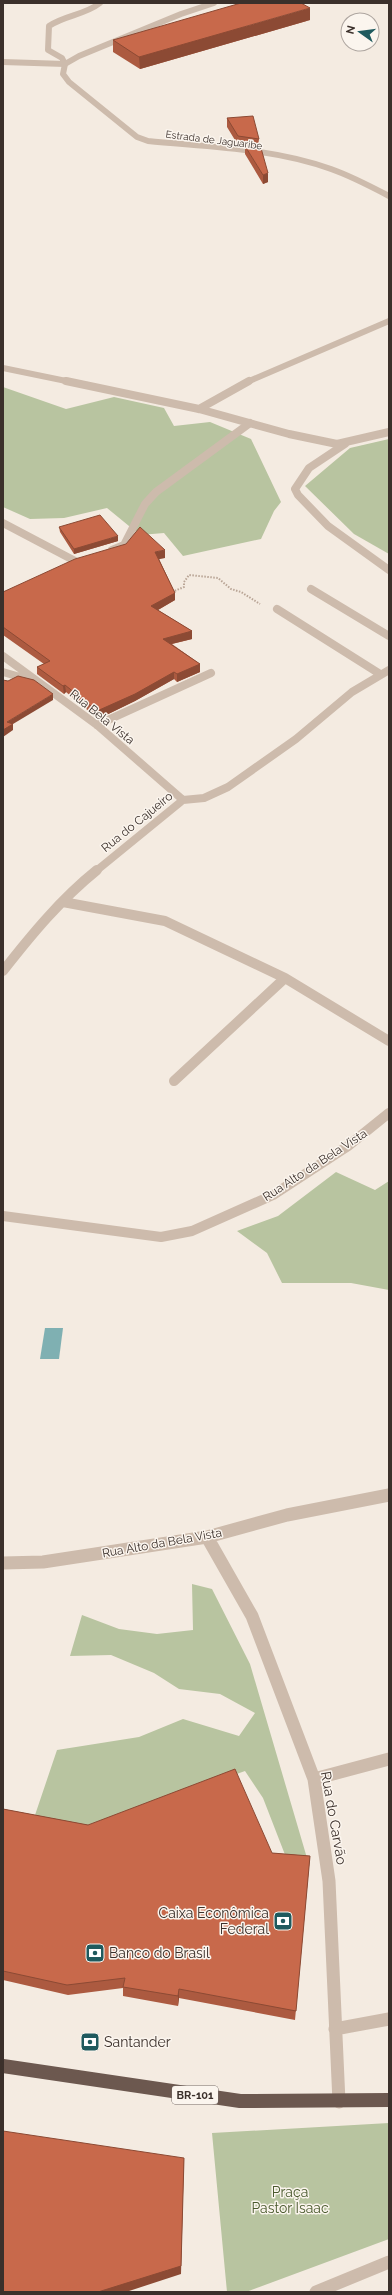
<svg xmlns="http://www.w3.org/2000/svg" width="392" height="2295" font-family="Raleway,sans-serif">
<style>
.green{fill:#b8c4a0}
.water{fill:#7fb0b2}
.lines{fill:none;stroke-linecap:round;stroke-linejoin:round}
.path{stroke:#b9a596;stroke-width:2;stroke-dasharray:1.5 1.5;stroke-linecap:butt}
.service{stroke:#cdbbac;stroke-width:13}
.minor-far3{stroke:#cdbbac;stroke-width:6}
.minor-far2{stroke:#cdbbac;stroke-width:8}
.minor-far1{stroke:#cdbbac;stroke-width:10}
.minor{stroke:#cdbbac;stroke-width:13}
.tertiary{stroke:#cdbbac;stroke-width:6}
.trunk{stroke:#6c584f;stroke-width:14}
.wall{fill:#ac5a40}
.shaded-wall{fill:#8c4a34}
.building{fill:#c8694b;stroke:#8c4a34}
.labels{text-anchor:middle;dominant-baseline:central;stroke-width:3;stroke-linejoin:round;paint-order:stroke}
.far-street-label{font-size:10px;fill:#3b302b;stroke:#fbf5ee}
.shield{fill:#fbf5ee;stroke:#756b66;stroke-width:1}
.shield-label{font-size:11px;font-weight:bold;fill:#3b302b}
.street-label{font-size:12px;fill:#3b302b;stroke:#fbf5ee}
.near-street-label{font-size:14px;fill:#3b302b;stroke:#fbf5ee}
.near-poi-label{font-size:14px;fill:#3b302b;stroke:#fbf5ee;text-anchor:start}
.near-park-label{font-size:14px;fill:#4a5a2e;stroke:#fbf5ee}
</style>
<rect width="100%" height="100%" fill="#f4ebe1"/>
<path class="green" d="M3 387 66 409 114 397 164 408 174 426 210 422 251 439 281 502 274 511 261 539 183 556 164 533 140 535 107 508 64 518 30 519 3 507Z
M389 439V554L354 534 305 486 350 448Z
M336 1172 375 1190 389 1181V1290L351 1283H282L267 1253 237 1231 278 1216Z
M192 1584 212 1589 250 1664 307 1858 289 1865 263 1798 245 1771 192 1790 102 1829 33 1821 57 1750 139 1737 183 1719 239 1736 255 1713 220 1694 179 1689 154 1673 111 1655 70 1656 82 1615 119 1629 157 1634 193 1630Z
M389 2123V2239L246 2292H227L212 2133Z"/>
<path class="water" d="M45 1328H63L59 1359H40Z"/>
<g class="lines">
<path class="path" d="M172 592 184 587V582L189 575 218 578 231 589 241 592 260 604"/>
<path class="service" d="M316 2292 389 2262"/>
<path class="minor-far3" d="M3 62 65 64 62 58 48 50 49 26C65 15 85 15 100 3
M3 368 71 382
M247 382 389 321"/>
<path class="minor-far2" d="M66 381 199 409 289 434 337 444 389 432
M199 409 249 381
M345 444 309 468 295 489 298 495 328 526 389 570
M3 523 77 562
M112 550 124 545 145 504 156 492 250 423
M311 589 389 636
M277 609 380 674
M3 656 97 725 183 800
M3 672 30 680
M97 725 211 673
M96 871 183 800 204 798 228 787 296 739 352 692 389 670"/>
<path class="minor-far1" d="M63 902 165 921 285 978 389 1041
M3 971C32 934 61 899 97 870
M174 1081 285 978
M3 1216 161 1237 192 1231 273 1195 348 1146 389 1113
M385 1496 389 1495"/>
<path class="minor" d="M207 1537 252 1616 314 1779 329 1881 339 2102
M3 1563 43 1562 207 1537 287 1515 389 1495
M314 1779 389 1759
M335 2029 389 2019"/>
<path class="tertiary" d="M214 3 181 14 79 56 65 64 63 74 69 82 137 137 148 141C209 147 273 148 331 169 351 176 370 186 389 196"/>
<path class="trunk" d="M3 2066 240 2101 389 2100"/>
</g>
<path class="wall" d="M310 20 140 69 113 52V40Z
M227 118 259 139 258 147 238 145 227 127Z
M245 146 268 182 263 184 245 154Z
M59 527 118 541 74 554 60 532Z
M165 558 159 559 175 593V600L158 610 192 631V639L172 644 200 664V672L177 682 174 679 135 701 98 719 66 692 64 694 37 674V667L44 664 3 635V592Z
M3 1809 88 1825 272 1853 310 1856 295 2020 179 1998 178 2006 123 1996V1988L68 1995 3 1980Z"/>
<path class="shaded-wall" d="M310 8V20L140 69 139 57Z
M268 173V182L263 184V175Z
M118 536V541L74 554V549Z
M165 550V558L155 560V552Z
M175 593V600L151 614V606Z
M192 631V639L163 646V639Z
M200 664V672L177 682V674Z
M174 672V679L135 701 98 719 97 711Z
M65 685 66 692 64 694 63 686Z
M53 694V700L13 724V730L3 737V730L7 722Z
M179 1989V1998L178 2006V1996Z
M184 2158 181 2274 126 2292H98Z"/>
<path class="building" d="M241 3H301L310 8 139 57 113 40Z
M253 116 259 139 238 136 227 118Z
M245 146 261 148 268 173 263 175Z
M100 515 118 536 74 549 59 527Z
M140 527 165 550 155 552 175 593 151 606 192 631 163 639 200 664 177 674 174 672 135 694 97 711 65 685 63 686 37 667 50 661 3 627V592L75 559 126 544Z
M18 676 34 680 53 694 7 722 13 724 3 730V680L8 681Z
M235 1769 272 1853 310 1856 296 2011 179 1989 178 1996 123 1987 125 1978 67 1985 3 1971V1809L88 1825Z
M3 2131 184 2158 181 2266 98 2292H3Z"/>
<defs>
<g id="bank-square" transform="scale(1)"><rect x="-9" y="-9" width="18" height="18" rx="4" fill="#1f5a5e" stroke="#fbf5ee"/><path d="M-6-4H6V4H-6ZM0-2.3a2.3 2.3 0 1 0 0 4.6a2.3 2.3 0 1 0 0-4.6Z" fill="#fff"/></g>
</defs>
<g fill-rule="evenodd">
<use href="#bank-square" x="283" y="1921"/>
<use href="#bank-square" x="95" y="1953"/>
<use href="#bank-square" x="90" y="2042"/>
</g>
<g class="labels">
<g class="far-street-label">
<text transform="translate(214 140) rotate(7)">Estrada de Jaguaribe</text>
</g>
<rect class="shield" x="172" y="2086" width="46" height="18" rx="3"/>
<g class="shield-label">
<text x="195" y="2095">BR-101</text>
</g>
<g class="street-label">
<text transform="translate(102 717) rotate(39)">Rua Bela Vista</text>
<text transform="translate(137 822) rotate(-39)">Rua do Cajueiro</text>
<text transform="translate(315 1165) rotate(-33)">Rua Alto da Bela Vista</text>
<text transform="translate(162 1543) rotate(-10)">Rua Alto da Bela Vista</text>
</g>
<g class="near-street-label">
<text transform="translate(334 1818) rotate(80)">Rua do Carvão</text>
</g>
<g class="near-poi-label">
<text x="269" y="1913" text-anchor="end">Caixa Econômica<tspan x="269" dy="16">Federal</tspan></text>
<text x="109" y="1953">Banco do Brasil</text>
<text x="104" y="2042">Santander</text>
</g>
<g class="near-park-label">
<text x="290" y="2192">Praça<tspan x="290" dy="16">Pastor Isaac</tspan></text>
</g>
</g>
<rect width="392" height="2295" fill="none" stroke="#3b302b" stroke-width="8"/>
<g transform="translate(360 32) rotate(284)"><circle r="19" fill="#fbf5ee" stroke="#aea6a0"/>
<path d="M0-3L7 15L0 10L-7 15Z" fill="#1f5a5e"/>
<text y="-6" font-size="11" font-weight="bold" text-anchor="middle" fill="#3b302b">N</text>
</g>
</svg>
